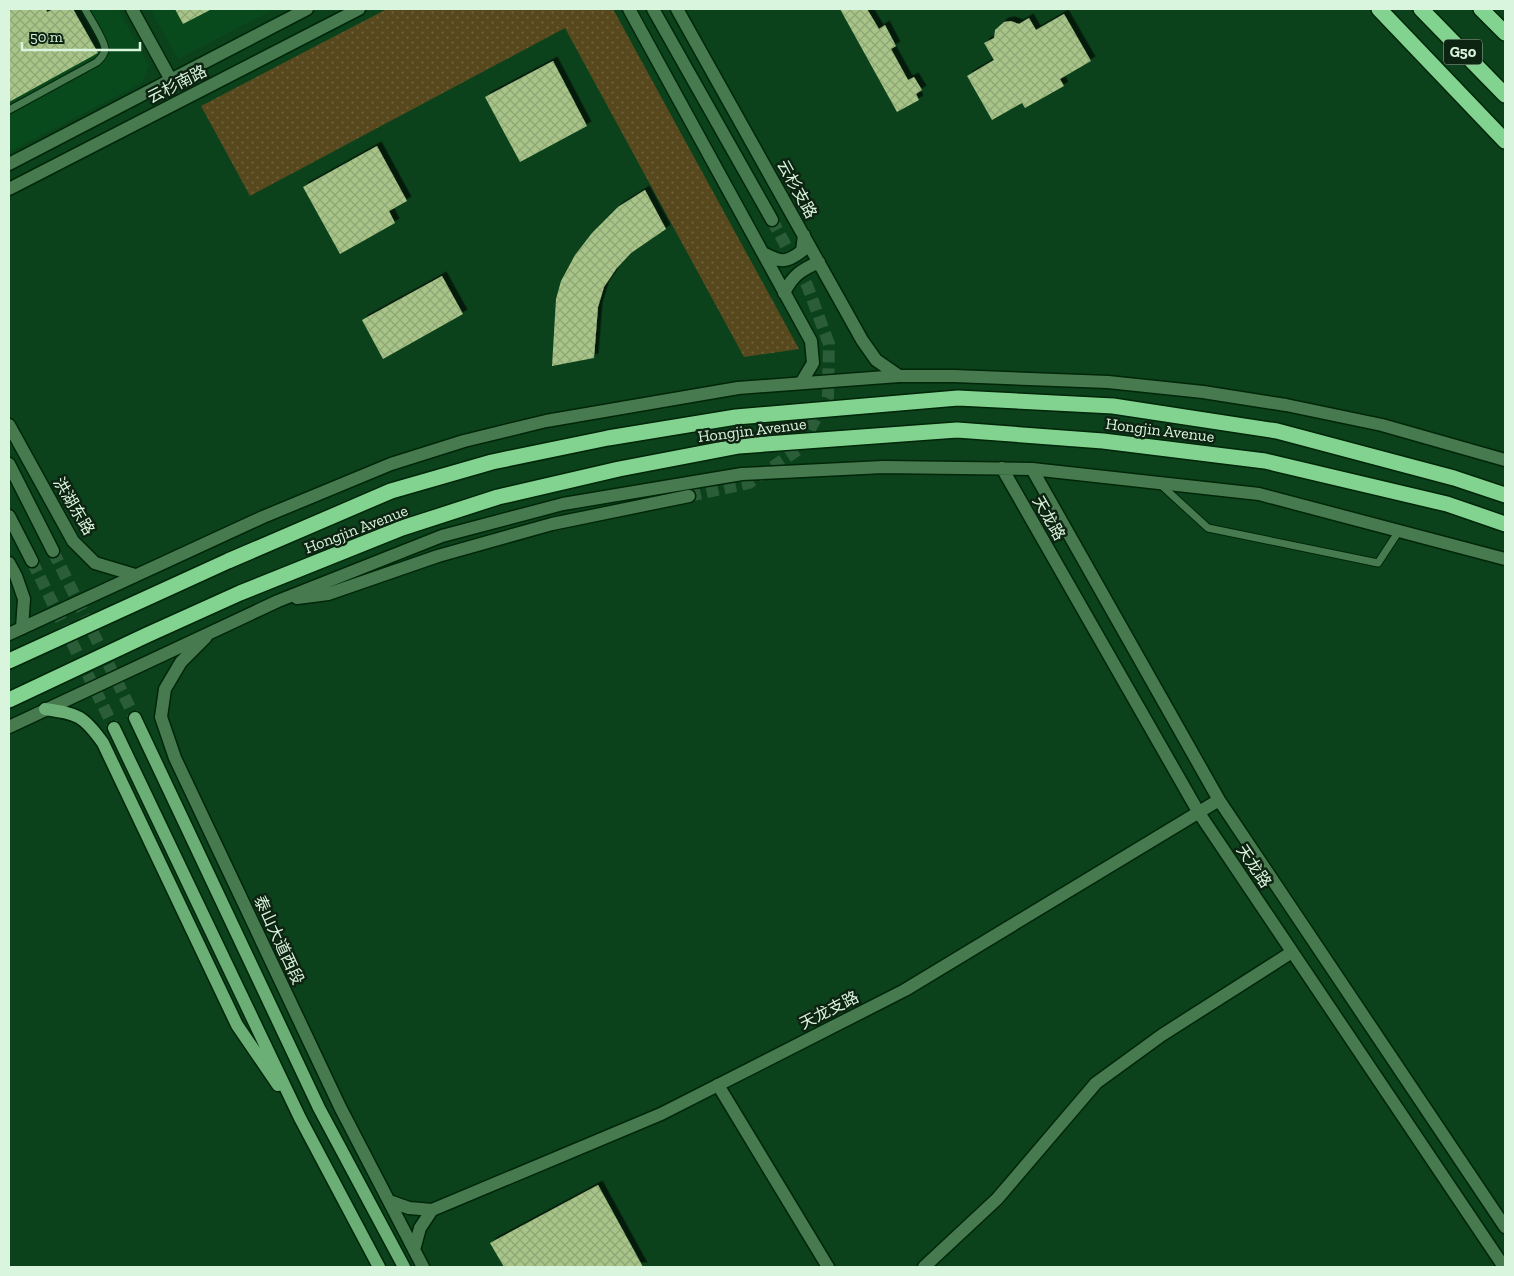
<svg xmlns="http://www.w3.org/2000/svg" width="1514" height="1276" font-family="'Zilla Slab','Noto Sans SC',serif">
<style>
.built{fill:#084a1c}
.green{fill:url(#green-dots)}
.building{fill:url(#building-cross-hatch);filter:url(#shadow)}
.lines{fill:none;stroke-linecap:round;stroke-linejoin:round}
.secondary-tunnel{stroke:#2a5d38;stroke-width:12;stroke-dasharray:12 6;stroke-linecap:butt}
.lane-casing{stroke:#002609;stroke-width:9}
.street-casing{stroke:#002609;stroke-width:15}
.secondary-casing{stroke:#002609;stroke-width:15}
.primary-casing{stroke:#002609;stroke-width:15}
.highway-casing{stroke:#002609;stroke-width:18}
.lane{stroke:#477a4f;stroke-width:7}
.street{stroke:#477a4f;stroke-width:12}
.secondary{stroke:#477a4f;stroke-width:12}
.primary{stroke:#6baf76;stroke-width:12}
.highway{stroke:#83d390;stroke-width:15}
.labels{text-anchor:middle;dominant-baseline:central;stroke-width:5;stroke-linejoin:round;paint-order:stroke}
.shield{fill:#0e2412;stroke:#9db6a0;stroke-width:1}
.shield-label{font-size:15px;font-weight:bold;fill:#daf5dd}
.street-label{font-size:16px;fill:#daf5dd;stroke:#0e2412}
</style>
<defs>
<pattern id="green-dots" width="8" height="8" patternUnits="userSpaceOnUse" patternTransform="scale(1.25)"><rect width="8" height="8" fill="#58481e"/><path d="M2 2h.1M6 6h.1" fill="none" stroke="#6f633e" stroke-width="1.8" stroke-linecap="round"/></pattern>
<pattern id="building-cross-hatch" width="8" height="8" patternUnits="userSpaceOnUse" patternTransform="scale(1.25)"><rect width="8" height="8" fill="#a8c488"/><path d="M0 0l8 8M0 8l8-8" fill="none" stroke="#8ea676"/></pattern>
<filter id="shadow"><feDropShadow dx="4.5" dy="-4.5" stdDeviation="0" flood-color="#0009"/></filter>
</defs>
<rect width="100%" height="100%" fill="#0b421b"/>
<path class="built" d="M9 9H118L149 65 142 83 9 152Z
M150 9H274L178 59Z"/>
<path class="green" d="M387 9H613L799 349 744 357 565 28 250 196 201 106Z"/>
<path class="building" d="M9 9H46L47 12 54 9H73L98 53 9 102Z
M175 9H212L183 24Z
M840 9H867L879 29 885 25 896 46 891 49 908 80 914 77 922 90 916 94 919 100 897 112Z
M1064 14 1091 61 1060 79 1064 86 1025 108 1022 103 992 120 967 76 994 60 984 43 994 38 995 30 1004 22 1011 21 1019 24 1029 18 1036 30Z
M553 61 587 126 520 162 485 97Z
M377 146 407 201 389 211 395 223 340 254 303 187Z
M645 190 666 229 631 253 616 269 604 287 598 307 594 358 552 366 556 299 561 281 575 255 592 233 618 207Z
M442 276 463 314 383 359 362 320Z
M598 1185 643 1267H504L490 1243Z"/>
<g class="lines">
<path class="secondary-tunnel" d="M689 496 749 483 799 449 828 397 829 344 807 285 772 220
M53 551 135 718
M32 561 114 728"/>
<g class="lane-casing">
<path id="lane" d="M9 110 97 62C101 58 105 54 105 49 105 41 89 17 85 9
M1161 485 1208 528 1378 563 1399 531"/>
</g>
<g class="street-casing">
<path id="street" d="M132 9 171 80
M629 9 811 341 813 363 801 383
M677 9 862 340 876 360 899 376
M763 253C781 262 785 264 802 251L804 235
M784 293C793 275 801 270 819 262
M9 425 73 541 95 563 135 575
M9 563 16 576 24 599 22 628
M718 1085 828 1267
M924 1267 997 1199 1096 1083 1162 1035 1292 952"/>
</g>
<g class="secondary-casing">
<path id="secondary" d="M653 9 772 220
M9 164 307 9
M9 189 359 9
M9 464 53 551
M1002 468 1199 813 1504 1267
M1032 469 1219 800 1505 1227
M9 516 32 561
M297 598 328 594 438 556 552 524 689 496
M9 634 263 517 391 464 464 441 546 421 738 388 899 376H954L1108 382 1203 392 1286 405 1382 425 1505 460
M206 637 181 662 165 689 161 717 175 758 340 1107 423 1267
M9 727 278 601 442 536 563 504 742 474 883 467 1032 469 1259 494 1505 559
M389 1201 409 1208 432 1210 661 1114 905 990 1219 800
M414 1250 420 1228 432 1210"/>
</g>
<g class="primary-casing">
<path id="primary" d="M45 709C78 714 83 715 103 743L237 1025 278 1085
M135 718 319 1108 404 1267
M114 728 300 1118 379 1267"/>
</g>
<g class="highway-casing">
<path id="highway" d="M1379 9 1505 141
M1421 9 1505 95
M1481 9 1505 33
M9 661 228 561 391 491 492 462 608 438 736 417 958 398 1113 406 1277 431 1454 478 1505 495
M9 700 147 635 240 593 402 528 498 497 619 469 739 446 957 430 1103 441 1265 461 1447 504 1505 524"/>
</g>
<use href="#lane" class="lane"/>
<use href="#street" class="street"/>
<use href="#secondary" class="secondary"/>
<use href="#primary" class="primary"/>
<use href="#highway" class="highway"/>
</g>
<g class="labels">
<rect class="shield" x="1444" y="39.5" width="38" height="25" rx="4"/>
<g class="shield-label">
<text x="1463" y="52">G50</text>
</g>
<g class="street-label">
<text transform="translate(177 84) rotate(-27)">云杉南路</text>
<text transform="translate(797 189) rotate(61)">云杉支路</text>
<text transform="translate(752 430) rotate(-7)">Hongjin Avenue</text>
<text transform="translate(1160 430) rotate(7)">Hongjin Avenue</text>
<text transform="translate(74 506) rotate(59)">洪湖东路</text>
<text transform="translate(1049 518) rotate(60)">天龙路</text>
<text transform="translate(356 529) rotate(-21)">Hongjin Avenue</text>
<text transform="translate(1254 866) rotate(56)">天龙路</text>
<text transform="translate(279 940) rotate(65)">泰山大道西段</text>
<text transform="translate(829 1010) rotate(-27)">天龙支路</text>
</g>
</g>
<rect width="1514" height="1276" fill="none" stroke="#daf5dd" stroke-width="20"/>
<path d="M22 42v8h118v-8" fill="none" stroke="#daf5dd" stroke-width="2.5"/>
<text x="30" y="42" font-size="15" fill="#daf5dd" stroke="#0e2412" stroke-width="4" paint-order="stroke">50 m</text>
</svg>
